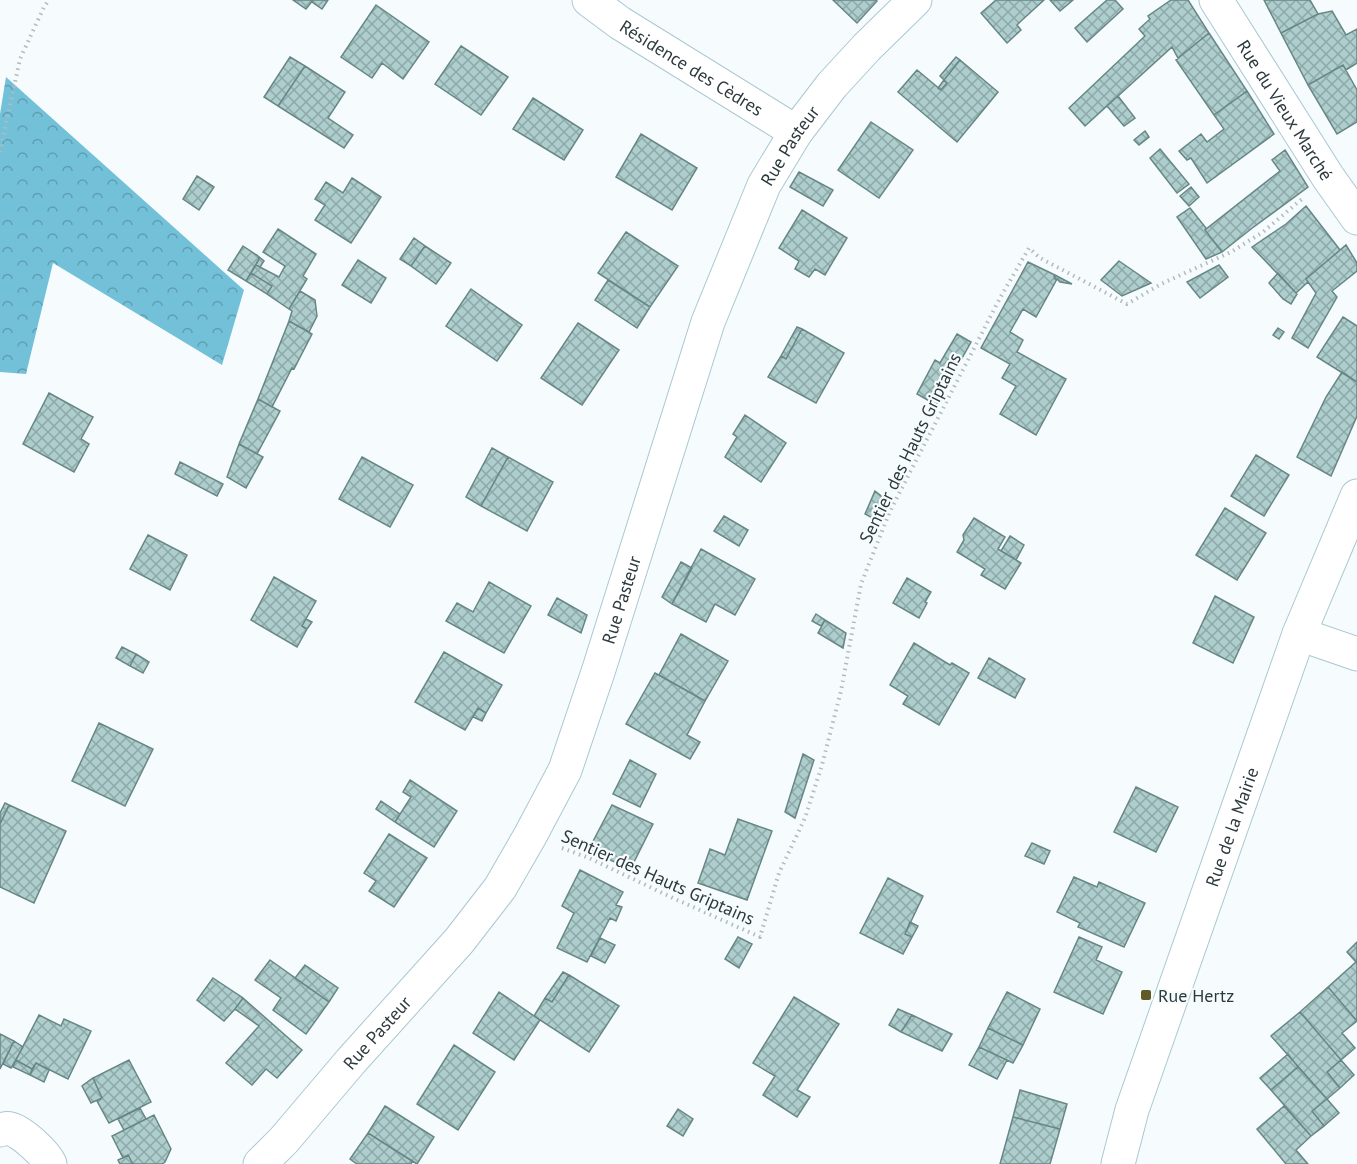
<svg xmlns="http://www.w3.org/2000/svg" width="1357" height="1164" font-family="'PT Sans',sans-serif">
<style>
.forest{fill:url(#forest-crowns)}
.building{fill:url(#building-cross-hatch);stroke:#678686;stroke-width:1.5}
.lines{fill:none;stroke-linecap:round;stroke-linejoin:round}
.street-casing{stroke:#aac8d2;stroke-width:35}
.secondary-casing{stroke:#aac8d2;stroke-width:35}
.path{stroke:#b2babd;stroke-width:4;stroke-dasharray:1.5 4.5;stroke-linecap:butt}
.street{stroke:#fff;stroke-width:33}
.secondary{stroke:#fff;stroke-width:33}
.poi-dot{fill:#605a26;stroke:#f6fcfe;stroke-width:2}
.labels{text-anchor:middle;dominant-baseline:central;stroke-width:4.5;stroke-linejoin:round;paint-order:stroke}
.street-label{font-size:18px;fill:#2d393d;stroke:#f6fcfe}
.poi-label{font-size:18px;fill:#2d393d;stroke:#f6fcfe;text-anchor:start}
</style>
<defs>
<pattern id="forest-crowns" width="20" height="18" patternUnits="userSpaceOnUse" patternTransform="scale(1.5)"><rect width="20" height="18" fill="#73c1d9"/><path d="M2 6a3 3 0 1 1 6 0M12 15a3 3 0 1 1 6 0" fill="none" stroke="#5f9eb1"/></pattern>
<pattern id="building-cross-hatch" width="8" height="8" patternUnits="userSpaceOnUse" patternTransform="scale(1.5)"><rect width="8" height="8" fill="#aecece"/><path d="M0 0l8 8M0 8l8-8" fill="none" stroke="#8ea8a8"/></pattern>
</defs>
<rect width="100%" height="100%" fill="#f6fcfe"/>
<path class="forest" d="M6 77 244 290 222 365 53 263 26 374 0 372V114Z"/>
<path class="building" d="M293 0H313L306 9Z
M313 0H328L322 9 312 2Z
M833 0H876L877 1 857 23Z
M996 0H1044L1021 21 1017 25 1021 30 1007 43 981 13Z
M1050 0H1073L1060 11Z
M1107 0H1115L1123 9 1087 42 1075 28Z
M1171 0H1188L1209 33 1178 58 1172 47 1085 126 1069 108 1145 36 1139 29 1150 19 1148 16Z
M1264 0H1310L1318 14 1281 33Z
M376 5 429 42 403 79 382 63 372 78 341 57Z
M1332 11 1346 35 1357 29V63L1346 70 1343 65 1308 85 1281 33 1318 14Z
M1209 33 1247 91 1214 115 1176 60Z
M461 46 508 77 481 115 435 84Z
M290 57 305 66 278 106 264 97Z
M956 57 960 60 944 80 940 76Z
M960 60 998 92 957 142 898 92 917 70 941 90 947 83 944 80Z
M1343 65 1357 90V122L1337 134 1308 85Z
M305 66 345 92 328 118 353 135 344 148 278 106Z
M944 80 947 83 941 90 938 88Z
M1247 91 1274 134 1207 183 1191 158 1187 160 1179 151 1201 134 1207 142 1224 129 1214 115Z
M1118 96 1135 118 1124 126 1107 106Z
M533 98 583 130 564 160 513 129Z
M871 122 913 150 879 198 838 170Z
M1145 131 1149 137 1139 145 1134 140Z
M641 134 697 168 672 210 616 177Z
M1160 149 1189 184 1177 193 1150 158Z
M1285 150 1308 187 1251 229 1222 252 1205 230 1280 171 1272 160Z
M799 172 833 190 823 206 790 187Z
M197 176 214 187 199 210 183 199Z
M352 178 381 197 351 243 315 220 325 205 315 199 326 182 343 193Z
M1191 187 1199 197 1189 206 1180 196Z
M1306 206 1340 250 1306 279 1308 282 1296 293 1252 247 1286 224Z
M1190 208 1206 228 1205 230 1222 252 1206 259 1177 217Z
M802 210 847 238 825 275 815 269 809 277 795 269 799 261 779 248Z
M278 229 316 254 303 276 307 279 289 309 267 294 272 286 251 273 256 265 279 277 285 266 263 252Z
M626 232 678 266 650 307 598 273Z
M414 238 425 246 411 266 400 259Z
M1346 245 1357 263V271L1332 291 1337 297 1308 348 1292 338 1316 293 1306 279Z
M243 246 258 256 259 259 246 281 228 270Z
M425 246 451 263 436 284 411 266Z
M258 256 264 261 260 267 256 265 259 259Z
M358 260 386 278 371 303 342 285Z
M1119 261 1151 283 1122 296 1101 280Z
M1028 262 1055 275V279H1057L1036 317 1023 309 1010 332 1023 340 1017 352 1066 379 1036 435 1000 414 1016 386 1002 378 1010 364 981 348Z
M1219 265 1228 277 1200 298 1187 282Z
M251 273 272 286 267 294 246 281Z
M1278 273 1297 294 1291 304 1283 299 1269 283Z
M1054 276 1055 275 1072 284 1060 282 1057 279H1055Z
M608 280 650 307 637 328 595 300Z
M471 289 522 325 497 361 446 326Z
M300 291 315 300 317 316 309 332 289 321 292 311 289 309Z
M1343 317 1357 326V382L1317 357Z
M289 321 312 334 294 369 292 368 272 407 258 399Z
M578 323 619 350 582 405 541 378Z
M797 327 802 329 786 359 781 356Z
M1278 328 1284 332 1279 339 1273 335Z
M802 329 844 353 816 403 768 377 781 356 786 359Z
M957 334 971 342 936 405 917 394 935 360 940 363Z
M1342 372 1357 382V416L1331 476 1297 457 1326 397Z
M49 393 93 417 81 439 89 444 74 472 23 444Z
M258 399 280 411 257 454 239 444Z
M745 415 786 443 761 482 725 457 737 437 733 434Z
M239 444 263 457 246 488 227 477Z
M492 448 508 457 481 506 466 497Z
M1256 455 1289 475 1264 516 1231 496Z
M362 457 413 485 390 527 339 499Z
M508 457 553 482 527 531 481 506Z
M180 462 223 484 217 496 175 474Z
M875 491 885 499 876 520 865 514Z
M1225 508 1266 533 1237 580 1196 555Z
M724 516 748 530 739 546 714 531Z
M974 518 1005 537 998 549 1021 563 1005 589 981 575 985 569 957 552 964 540 963 535Z
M148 535 187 555 170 590 130 569Z
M1010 536 1024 545 1016 560 1001 551Z
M701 549 755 579 735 615 715 604 706 622 672 604Z
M681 562 692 568 672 604 662 597Z
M274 577 316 601 302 626 307 629 297 647 251 620Z
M907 578 931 592 925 602 927 603 919 618 893 603Z
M489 582 531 606 504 653 446 621 457 603 473 612Z
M1215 596 1254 617 1233 663 1193 643Z
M557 598 587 615 581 633 548 615Z
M816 614 825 620 821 626 812 621Z
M306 619 312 622 307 629 302 626Z
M825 620 846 633 843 648 818 633Z
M681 634 728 661 705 701 659 675Z
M914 643 950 665 952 663 969 673 939 725 903 704 908 696 890 685Z
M122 647 136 654 130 666 116 658Z
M444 652 502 685 486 713 478 708 465 730 415 702Z
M136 654 149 662 143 673 130 666Z
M989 658 1025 679 1015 698 978 678Z
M655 673 705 701 687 735 700 742 690 759 626 724Z
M478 708 486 713 482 721 473 717Z
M99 723 153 749 125 806 72 781Z
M803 754 814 760 795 818 785 812Z
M630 760 656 774 640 807 613 794Z
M410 780 457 811 434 847 395 822 411 797 403 792Z
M1136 787 1178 807 1156 852 1114 832Z
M381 801 400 814 395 822 376 809Z
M5 803 9 805 0 824V813Z
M9 805 66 831 34 903 0 887V824Z
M612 805 653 824 630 870 589 849Z
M738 819 772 831 747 900 698 883 710 849 725 855Z
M389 834 427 858 394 907 369 891 376 881 364 873Z
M1032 843 1050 851 1044 864 1025 856Z
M580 870 623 892 616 905 622 907 616 921 610 918 587 962 557 948 574 913 562 906Z
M1074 877 1097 887 1099 882 1145 903 1124 947 1078 927 1080 923 1057 912Z
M888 878 923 896 905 934 912 937 903 954 860 933Z
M910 922 918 926 912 937 905 934Z
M738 937 752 944 739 968 725 959Z
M1079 937 1102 947 1096 960 1122 972 1103 1014 1054 992Z
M600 938 615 945 605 963 591 956Z
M1357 942V962H1356L1347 952Z
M270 960 329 1002 306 1034 273 1010 281 998 255 980Z
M1356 962 1357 964V1021L1328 987Z
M305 965 338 988 329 1002 295 978Z
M563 972 569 975 552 1002 545 998Z
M569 975 619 1006 589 1052 534 1016 545 998 552 1002Z
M213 978 243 998 235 1009 224 1021 197 1000Z
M1328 987 1357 1021 1342 1033 1355 1048 1341 1060 1300 1012Z
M499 992 540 1020 514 1060 473 1033Z
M1007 992 1040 1009 1023 1045 988 1028Z
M794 997 839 1024 797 1090 810 1097 797 1117 763 1095 775 1076 753 1063Z
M243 998 302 1050 277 1078 266 1069 252 1085 226 1063 259 1026 235 1009Z
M898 1009 912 1015 901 1032 889 1025Z
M1300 1012 1341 1060 1327 1072 1340 1088 1327 1099 1271 1036Z
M39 1015 61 1026 64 1019 91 1031 68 1079 36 1063 32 1069 16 1060Z
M912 1015 952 1034 942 1051 901 1032Z
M988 1028 1023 1045 1013 1063 979 1047Z
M0 1034 14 1041 0 1069Z
M14 1041 23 1047 11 1068 3 1064Z
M454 1045 495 1072 458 1130 417 1104Z
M979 1047 1007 1060 997 1079 969 1065Z
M1288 1054 1298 1067 1271 1090 1260 1078Z
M16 1060 32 1069 30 1075 13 1067Z
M129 1060 151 1102 109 1123 97 1101 102 1098 93 1078Z
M1341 1060 1354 1075 1340 1088 1327 1072Z
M36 1063 49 1070 44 1082 30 1075Z
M1298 1067 1327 1099 1312 1111 1324 1126 1311 1136 1271 1090Z
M93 1078 102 1098 91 1103 82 1086Z
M1020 1090 1067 1104 1060 1129 1013 1117Z
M1327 1099 1339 1113 1324 1126 1312 1111Z
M385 1106 434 1137 417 1164 368 1133Z
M1284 1106 1311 1136 1296 1150 1308 1164H1286L1257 1129Z
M140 1108 146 1119 124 1130 118 1119Z
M678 1109 693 1119 683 1136 667 1126Z
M154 1115 171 1149 165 1162 162 1164H133L128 1155 123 1158 112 1136Z
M1013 1117 1060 1129 1050 1164H1000Z
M368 1133 412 1161 411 1164H357L350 1159Z
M128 1155 133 1164H120L118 1160Z"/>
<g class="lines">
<g class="street-casing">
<g id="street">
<path id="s1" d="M589 0 620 23 796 132"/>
<path id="s2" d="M1216 0 1328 177 1357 218"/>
<path d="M1299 634 1357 654"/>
<path d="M0 1130C3 1129 7 1128 10 1129 21 1131 45 1153 50 1164"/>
<path id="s3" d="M260 1164 284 1140 351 1061 459 941 500 888 530 836 565 770 599 669 708 322 764 185 796 132 832 85 867 47 915 0"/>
</g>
</g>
<g class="secondary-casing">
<g id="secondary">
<path id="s4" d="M1118 1164 1132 1110 1299 634 1357 496"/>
</g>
</g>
<path class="path" d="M0 152 20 59 44 7 49 0
M562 848 589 858 673 898 760 937 779 873 805 818 822 765 841 691 861 584 890 511 1000 298 1029 248 1040 258 1127 304 1161 284 1231 252 1263 232 1302 199"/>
<use href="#street" class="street"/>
<use href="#secondary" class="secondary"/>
</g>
<rect class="poi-dot" x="1140" y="989" width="12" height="12" rx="3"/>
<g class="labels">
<g class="street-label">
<text stroke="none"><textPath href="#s1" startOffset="123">Résidence des Cèdres</textPath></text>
<text stroke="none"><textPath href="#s2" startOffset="130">Rue du Vieux Marché</textPath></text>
<text stroke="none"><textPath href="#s3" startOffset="1166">Rue Pasteur</textPath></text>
<text transform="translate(910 448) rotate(-64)">Sentier des Hauts Griptains</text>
<text stroke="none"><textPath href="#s3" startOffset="680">Rue Pasteur</textPath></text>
<text stroke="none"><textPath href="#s4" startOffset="356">Rue de la Mairie</textPath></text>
<text transform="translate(658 877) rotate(24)">Sentier des Hauts Griptains</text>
<text stroke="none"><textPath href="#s3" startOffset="176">Rue Pasteur</textPath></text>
</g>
<g class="poi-label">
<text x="1158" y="995">Rue Hertz</text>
</g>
</g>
</svg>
